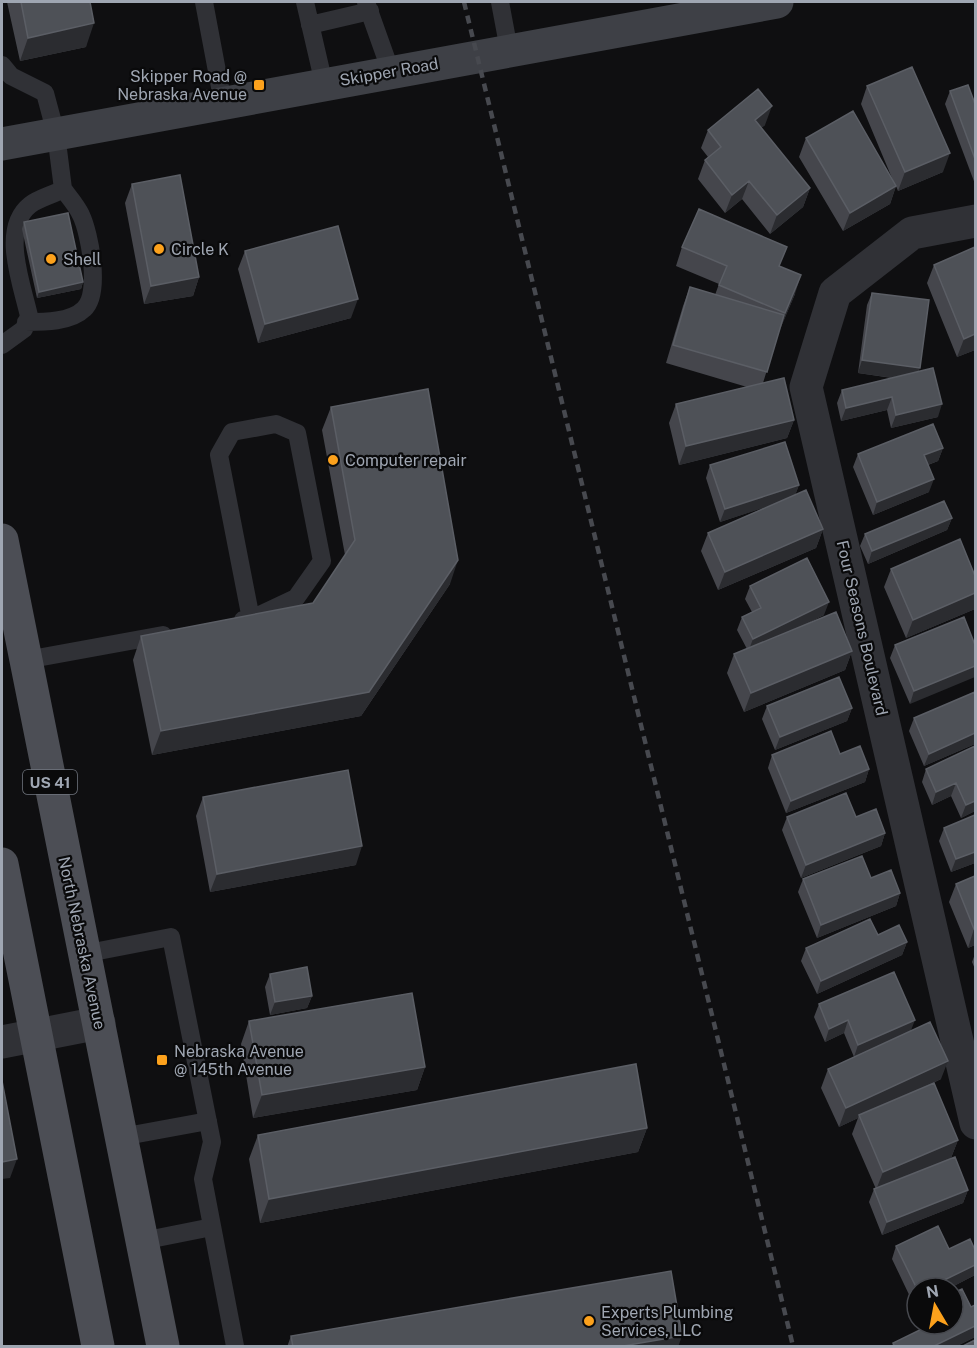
<svg xmlns="http://www.w3.org/2000/svg" width="977" height="1348" font-family="'Public Sans',sans-serif">
<style>
.lines{fill:none;stroke-linecap:round;stroke-linejoin:round}
.lane{stroke:#303136;stroke-width:18}
.street{stroke:#303136;stroke-width:33}
.secondary{stroke:#3e4046;stroke-width:33}
.primary{stroke:#4c4e55;stroke-width:33}
.rail{stroke:#47494f;stroke-width:4.5;stroke-dasharray:8 6;stroke-linecap:butt}
.wall{fill:#45464c}
.shaded-wall{fill:#2b2c30}
.building{fill:#4e5157;stroke:#5b5e65;stroke-width:1.5}
.poi-dot{fill:#fca11c;stroke:#0a0a0b;stroke-width:2}
.labels{text-anchor:middle;dominant-baseline:central;stroke-width:4.5;stroke-linejoin:round;paint-order:stroke}
.shield{fill:#0a0a0b;stroke:#727780;stroke-width:1.5}
.shield-label{font-size:15px;font-weight:bold;fill:#9fa6b2}
.street-label{font-size:16px;fill:#9fa6b2;stroke:#0a0a0b}
.poi-label{font-size:16px;fill:#9fa6b2;stroke:#0a0a0b;text-anchor:start}
</style>
<rect width="100%" height="100%" fill="#0f0f11"/>
<g class="lines">
<path class="lane" d="M204 2 223 103
M305 2 324 84
M366 2 391 72
M500 2 509 50
M310 25 370 11
M2 65 11 76 45 93 56 134 63 189C53 195 39 198 30 205 0 229 22 284 29 316L24 329 2 345
M26 322C44 322 71 322 84 309 101 294 90 234 81 215 77 206 69 197 63 189
M243 620 251 619 296 598 322 561 297 433 276 424 232 432 219 455 251 619
M26 660 163 635
M83 954 171 937 212 1142 203 1179 235 1346
M121 1137 208 1121
M142 1241 212 1227"/>
<path class="street" d="M976 221 912 233 835 293 806 387 976 1123
M2 1042 99 1023"/>
<path class="secondary" d="M2 144 777 2"/>
<path class="primary" d="M2 540 163 1346
M2 864 98 1346"/>
<path class="rail" d="M464 2 793 1346"/>
</g>
<path class="wall" d="M7 2H90L86 47 20 61Z
M867 86 943 172 898 191 896 186 890 204 843 231 799 157 806 138 894 183 861 104Z
M950 91 975 104V184L945 104Z
M765 125 761 128 810 188 803 207 770 234 742 199 725 213 698 179 705 160 708 157 701 148 708 130Z
M132 184 199 277 193 296 144 304 125 203Z
M24 222 83 282 81 289 37 298 22 229Z
M682 247 780 266 795 294 779 331 763 383 794 420 787 438 679 465 669 423 676 404 747 387 666 363 683 306 690 287 715 295 719 284 676 266Z
M975 247V350L957 357 927 283 934 265Z
M245 251 351 318 258 343 238 269Z
M872 293 919 371 938 417 891 428 887 410 841 421 837 403 842 390 892 378 858 373 867 305Z
M331 407 450 584 361 716 152 755 133 660 141 636 313 603 345 555 322 430Z
M943 448 938 461 928 465 929 492 873 515 853 467 858 454Z
M710 465 799 485 795 495 823 529 816 548 718 590 701 551 708 533 771 505 720 522 706 478Z
M952 518 947 530 868 564 860 546 865 534Z
M891 569 975 609 906 638 884 587Z
M750 586 824 615 804 625 852 651 845 670 744 712 727 673 734 654 747 649 737 630 742 617 752 612 745 599Z
M964 617 910 704 890 658 895 645Z
M975 692V744L924 766 909 731 914 718Z
M767 706 852 708 847 721 775 750 762 719Z
M975 746V811L961 818 951 796 932 805 922 782 926 769Z
M840 754 869 769 865 782 786 813 768 768 772 755Z
M203 797 356 865 210 892 196 816Z
M975 815V863L951 872 939 841 944 828Z
M787 817H856L885 833 881 846 801 878 782 830Z
M975 876V945L968 948 949 902 956 884Z
M871 878 900 893 896 906 817 938 798 892 803 879Z
M878 935 907 942 902 955 817 994 801 961 806 948Z
M975 954V969L972 962Z
M270 974 312 996 307 1008 270 1015 265 987Z
M819 1004 911 1031 941 1079 919 1090 958 1140 951 1158 933 1166 968 1190 963 1203 882 1235 869 1202 874 1189H876L852 1134 858 1118 839 1127 821 1088 828 1069 854 1057 844 1033 825 1042 814 1017Z
M249 1021 425 1067 417 1090 253 1118 241 1044Z
M647 1128 638 1152 260 1223 249 1159 258 1135Z
M896 1246 975 1250V1275L950 1288H917V1304L914 1305 892 1259Z
M971 1307 975 1337 955 1347H892L893 1343 923 1329 921 1324H953Z
M291 1336 678 1347H287Z"/>
<path class="shaded-wall" d="M94 23 86 47 20 61 28 38Z
M772 106 765 125 748 139 755 120Z
M950 153 943 172 898 191 905 172Z
M749 181 742 199 725 213 732 195Z
M896 186 890 204 843 231 850 213Z
M810 188 803 207 770 234 777 215Z
M801 275 795 294 779 332 785 313Z
M199 277 193 296 144 304 151 286Z
M83 282 81 289 37 298 39 292Z
M358 299 351 318 258 343 265 324Z
M975 334V350L957 357 964 339Z
M862 360 920 368 915 381 858 373Z
M892 397 887 410 841 421 846 408Z
M942 404 938 417 891 428 896 415Z
M794 420 787 438 679 465 686 446Z
M943 448 938 461 919 468 924 455Z
M934 479 929 492 873 515 877 502Z
M799 485 794 498 720 522 725 509Z
M952 518 947 530 868 564 872 551Z
M823 529 816 548 718 590 725 572Z
M458 560 450 584 361 716 152 755 161 731Z
M975 593V609L906 638 913 620Z
M829 602 824 615 748 652 753 639Z
M852 651 845 670 744 712 751 693Z
M975 666V677L910 704 914 691Z
M852 708 847 721 775 750 780 737Z
M975 733V744L924 766 929 754Z
M869 769 865 782 786 813 791 801Z
M956 783 951 796 932 805 936 792Z
M975 801V811L961 818 966 805Z
M885 833 881 846 801 878 806 865Z
M362 846 356 865 210 892 217 874Z
M975 852V863L951 872 956 859Z
M900 893 896 906 817 938 821 925Z
M974 929H975V945L968 948Z
M907 942 902 955 817 994 821 981Z
M312 996 307 1008 270 1015 275 1002Z
M848 1020 844 1033 825 1042 829 1029Z
M915 1020 910 1033 854 1057 858 1045Z
M948 1061 941 1079 860 1117 859 1115 858 1118 839 1127 846 1108Z
M425 1067 417 1090 253 1118 262 1095Z
M647 1128 638 1152 260 1223 269 1199Z
M958 1140 951 1158 876 1190 883 1172Z
M17 1159 10 1178 2 1179V1162Z
M968 1190 963 1203 882 1235 887 1222Z
M975 1265V1275L950 1288H928Z
M975 1326V1337L955 1347H932Z
M682 1336 678 1347H617Z"/>
<path class="building" d="M21 2H90L94 23 28 38Z
M912 67 950 153 905 172 867 86Z
M968 85 975 104V159L950 91Z
M758 89 772 106 755 120 810 188 777 215 749 181 732 195 705 160 721 147 708 130Z
M853 111 896 186 850 213 806 138Z
M180 175 199 277 151 286 132 184Z
M699 209 787 247 779 266 801 275 785 313 719 285 727 266 682 247Z
M68 213 83 282 39 292 24 222Z
M338 226 358 299 265 324 245 251Z
M975 247V334L964 339 934 265Z
M690 287 784 315 767 372 673 345Z
M872 293 929 300 920 368 862 360Z
M933 368 942 404 896 415 892 397 846 408 842 390Z
M784 378 794 420 686 446 676 404Z
M428 389 458 560 369 692 161 731 141 636 313 603 355 540 331 407Z
M933 424 943 448 924 455 934 479 877 502 858 454Z
M785 442 799 485 725 509 710 465Z
M806 490 823 529 725 572 708 533Z
M944 501 952 518 872 551 865 534Z
M960 539 975 576V593L913 620 891 569Z
M807 558 829 602 753 639 742 617 761 608 750 586Z
M836 612 852 651 751 693 734 654Z
M964 617 975 645V666L914 691 895 645Z
M839 677 852 708 780 737 767 706Z
M975 692V733L929 754 914 718Z
M831 731 840 754 860 746 869 769 791 801 772 755Z
M975 746V801L966 805 956 783 936 792 926 769Z
M348 770 362 846 217 874 203 797Z
M846 793 856 817 876 809 885 833 806 865 787 817Z
M975 815V852L956 859 944 828Z
M862 856 871 878 891 870 900 893 821 925 803 879Z
M975 876V929H974L956 884Z
M870 919 878 935 899 925 907 942 821 981 806 948Z
M307 967 312 996 275 1002 270 974Z
M894 972 915 1020 858 1045 848 1020 829 1029 819 1004Z
M412 993 425 1067 262 1095 249 1021Z
M930 1022 948 1061 846 1108 828 1069Z
M636 1064 647 1128 269 1199 258 1135Z
M2 1081 17 1159 2 1162Z
M934 1083 958 1140 883 1172 859 1115Z
M955 1157 968 1190 887 1222 874 1189Z
M938 1226 949 1249 970 1239 975 1250V1265L928 1288 917 1289 896 1246Z
M671 1271 682 1336 617 1347H293L291 1336Z
M962 1289 971 1307 975 1305V1326L932 1347H895L893 1343 932 1324H953V1293Z
M975 1340V1347H961Z"/>
<g class="poi-dot">
<rect x="253" y="79" width="12" height="12" rx="3"/>
<circle cx="159" cy="249" r="6"/>
<circle cx="51" cy="259" r="6"/>
<circle cx="333" cy="460" r="6"/>
<rect x="156" y="1054" width="12" height="12" rx="3"/>
<circle cx="589" cy="1321" r="6"/>
</g>
<g class="labels">
<rect class="shield" x="23" y="770" width="54" height="24" rx="4.5"/>
<g class="shield-label">
<text x="50" y="782">US 41</text>
</g>
<g class="street-label">
<text transform="translate(389 72) rotate(-10)">Skipper Road</text>
<text transform="translate(862 628) rotate(77)">Four Seasons Boulevard</text>
<text transform="translate(82 943) rotate(78)">North Nebraska Avenue</text>
</g>
<g class="poi-label">
<text x="247" y="76" text-anchor="end">Skipper Road @<tspan x="247" dy="18">Nebraska Avenue</tspan></text>
<text x="171" y="249">Circle K</text>
<text x="63" y="259">Shell</text>
<text x="345" y="460">Computer repair</text>
<text x="174" y="1051">Nebraska Avenue<tspan x="174" dy="18">@ 145th Avenue</tspan></text>
<text x="601" y="1312">Experts Plumbing<tspan x="601" dy="18">Services, LLC</tspan></text>
</g>
</g>
<rect width="977" height="1348" fill="none" stroke="#9fa6b2" stroke-width="6"/>
<g transform="translate(935 1306) rotate(350)"><circle r="28" fill="#0a0a0b" stroke="#46484e" stroke-width="1.5"/>
<path d="M0-4.5L10 22L0 15L-10 22Z" fill="#fca11c"/>
<text y="-9" font-size="16" font-weight="bold" text-anchor="middle" fill="#9fa6b2">N</text>
</g>
</svg>
